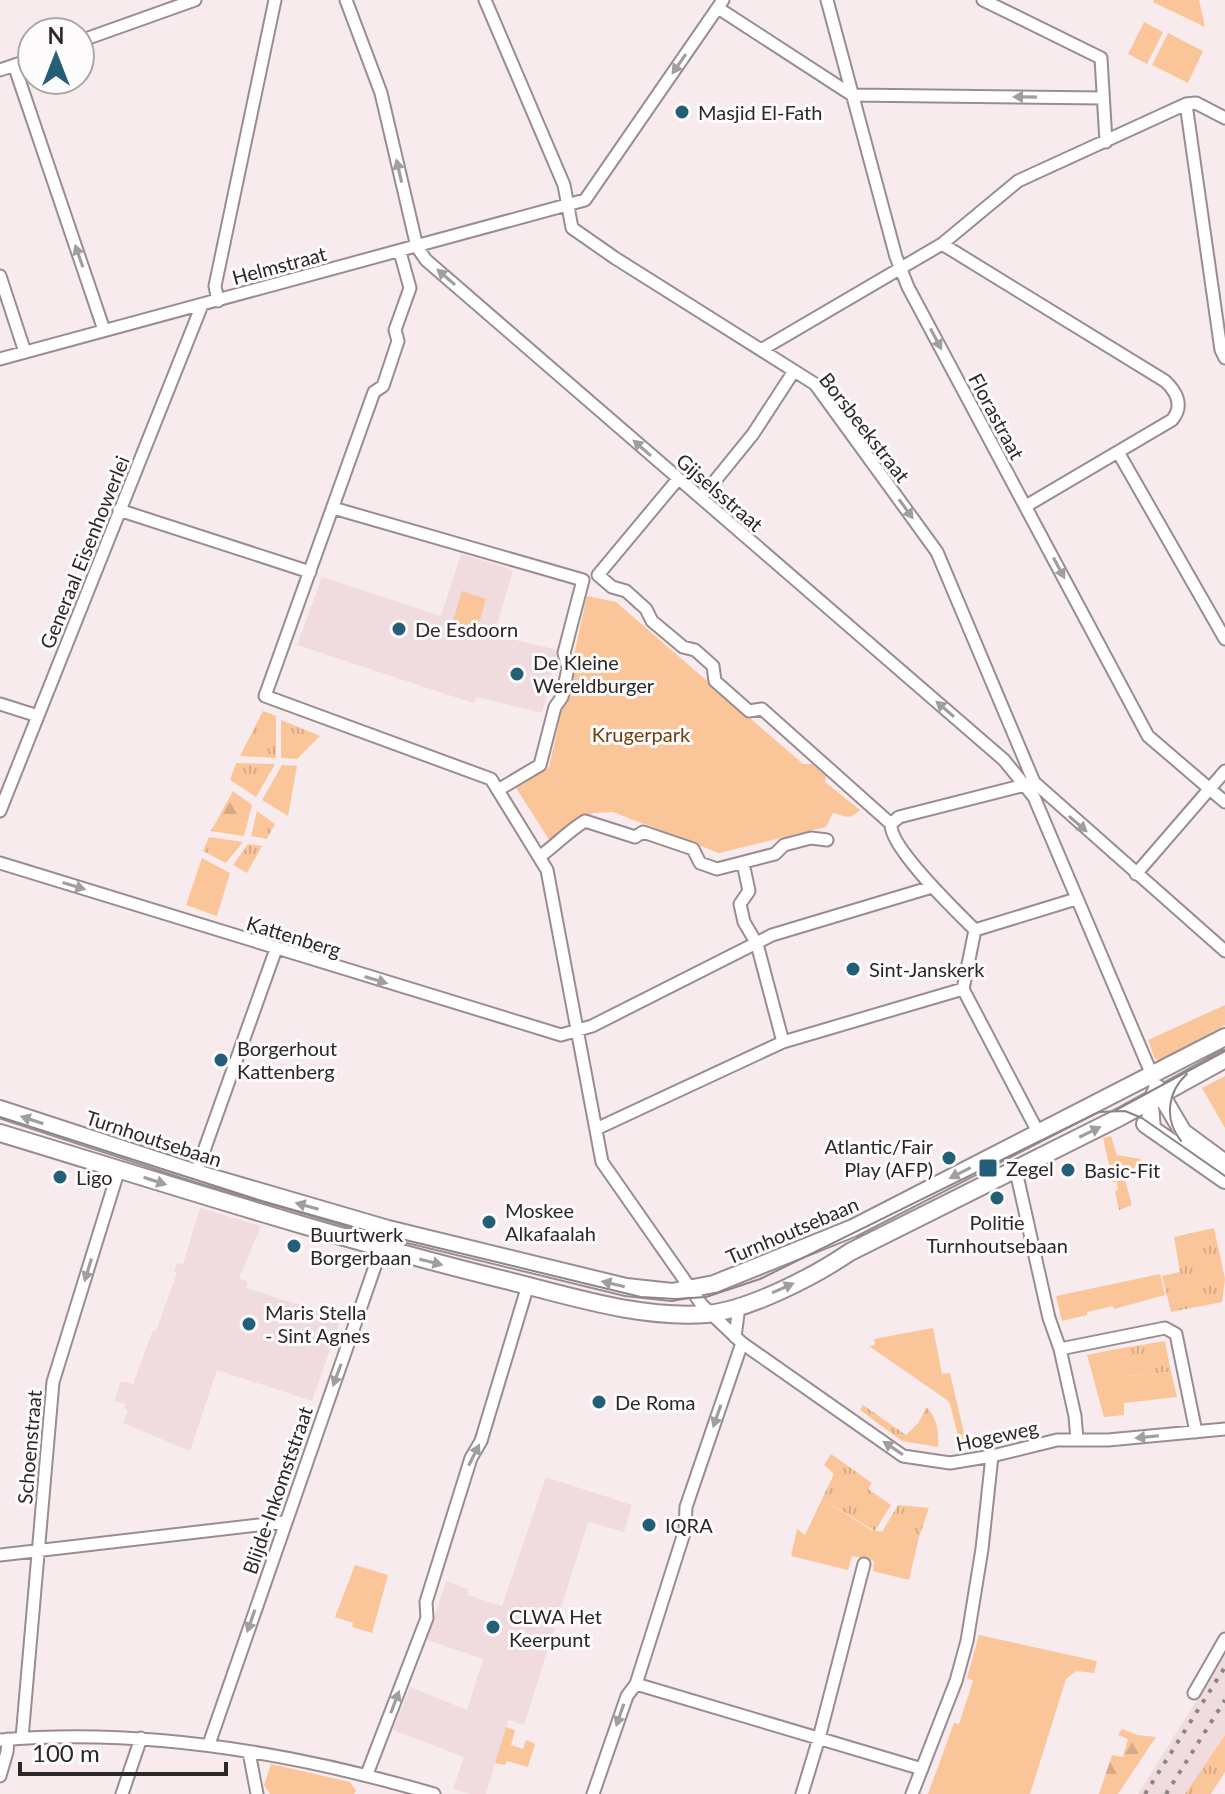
<svg xmlns="http://www.w3.org/2000/svg" width="1225" height="1794" font-family="Lato,sans-serif">
<style>
.built{fill:#f0dbdf}
.grass{fill:url(#grass-tufts)}
.forest{fill:url(#forest-firs)}
.green{fill:#fbc59a}
.lines{fill:none;stroke-linecap:round;stroke-linejoin:round}
.minor-casing{stroke:#998d8f;stroke-width:15}
.secondary-casing{stroke:#998d8f;stroke-width:20}
.minor{stroke:#fff;stroke-width:11}
.secondary{stroke:#fff;stroke-width:16}
.tram{stroke:#8c8486;stroke-width:2}
.rail{stroke:#8c8486;stroke-width:4;stroke-dasharray:4 8;stroke-linecap:butt}
.oneway{fill:#a09e9e}
.poi-dot{fill:#236077;stroke:#fefbfc;stroke-width:3}
.labels{text-anchor:middle;dominant-baseline:central;stroke-width:6;stroke-linejoin:round;paint-order:stroke}
.poi-label{font-size:20px;fill:#2c2828;stroke:#fefbfc;text-anchor:start}
.street-label{font-size:20px;fill:#2c2828;stroke:#fefbfc}
.park-label{font-size:20px;fill:#6f3e09;stroke:#fefbfc}
</style>
<defs>
<pattern id="grass-tufts" width="24" height="20" patternUnits="userSpaceOnUse" patternTransform="scale(2)"><rect width="24" height="20" fill="#fbc59a"/><path d="M3 7l-1-3M5 7V3M7 7l1-3M15 17l-1-3M17 17v-4M19 17l1-3" fill="none" stroke="#d7a985"/></pattern>
<pattern id="forest-firs" width="22" height="20" patternUnits="userSpaceOnUse" patternTransform="scale(2)"><rect width="22" height="20" fill="#fbc59a"/><path d="M5 1l3.5 6h-7zM16 11l3.5 6h-7z" fill="#d7a985"/></pattern>
</defs>
<rect width="100%" height="100%" fill="#f8ebee"/>
<path class="built" d="M461 554 513 570 494 635 558 650 542 713 477 697 474 703 467 701 297 645 322 577 441 616Z
M200 1208 261 1226 239 1278 248 1282 246 1288 341 1318 312 1401 217 1370 190 1451 123 1423 128 1410 124 1408 126 1404 114 1401 121 1381 133 1384 153 1330 156 1331 177 1273 174 1271 177 1263 183 1264Z
M546 1477 632 1505 624 1532 588 1522 524 1725 508 1720 486 1794H472L453 1789 464 1757 393 1730 410 1687 467 1710 483 1659 427 1640 446 1581 468 1589 467 1595 502 1606Z
M1225 1655V1735L1185 1794H1138Z"/>
<path class="grass" d="M263 711 276 716V758L240 756Z
M281 720 320 736 297 759 281 758Z
M236 763 275 764 256 797 230 780Z
M257 811 275 824 267 839 251 836Z
M209 837 243 842 226 863 203 851Z
M248 844 262 846 247 873 233 865Z
M1111 1136 1117 1155 1141 1159 1125 1179 1132 1205 1119 1210 1115 1191 1118 1190 1117 1182H1113L1103 1138Z
M1214 1228 1225 1279 1222 1302 1171 1312 1162 1276 1180 1272 1174 1237Z
M1165 1341 1171 1372 1123 1376 1117 1349Z
M863 1405 906 1435 919 1422 926 1407C937 1416 939 1433 938 1447L902 1441 860 1410Z
M831 1454 872 1483 868 1489 891 1505 875 1531 822 1499 834 1474 824 1465Z
M898 1505 929 1508 919 1537 882 1532Z
M1225 1735V1772L1211 1794H1185Z"/>
<path class="forest" d="M233 791 252 805 244 836 211 831Z
M1122 1729 1138 1735 1156 1737 1118 1794H1099L1112 1755 1123 1757 1128 1739 1118 1735Z"/>
<path class="green" d="M1154 0H1199L1205 27 1153 2Z
M1144 22 1163 32 1147 64 1128 54Z
M1168 33 1203 51 1188 83 1152 65Z
M462 591 486 599 475 637 450 630Z
M587 596 616 602 803 764H812L826 776 825 782 860 810C848 821 847 816 833 813L826 827 719 853 613 812 593 813 550 841 516 788 549 767Z
M282 765 297 766 288 816 262 800Z
M202 858 230 873 217 916 186 905Z
M1225 1005V1025L1160 1060 1155 1059 1148 1040Z
M1225 1076V1128L1202 1088Z
M1160 1274 1165 1295 1114 1309 1113 1306 1087 1312V1315L1062 1321 1056 1296Z
M933 1328 942 1374 950 1373 967 1446 961 1448 950 1404 947 1400 869 1346 875 1345 874 1339Z
M1117 1349 1124 1376 1171 1372 1177 1397 1124 1403V1415L1104 1417 1087 1355Z
M822 1499 871 1530 919 1537 909 1580 873 1571 874 1561 852 1556 848 1570 791 1556 797 1529 805 1535Z
M355 1565 388 1575 372 1633 352 1627 353 1623 335 1617Z
M979 1635 1097 1661 1094 1673 1076 1671 1066 1679 1030 1794H928L954 1723 959 1724 973 1681 967 1678Z
M506 1727 515 1730 511 1745 523 1749 526 1740 535 1744 528 1767 507 1761 505 1765 495 1763Z
M271 1764 350 1782 356 1791 354 1794H270L264 1785Z"/>
<g class="lines">
<g class="minor-casing">
<path id="minor" d="M346 0 381 93 417 247 426 260 1004 760 1034 797 1152 1075
M485 0 564 185 572 228 615 258 815 384 937 552 1034 782 1225 951
M827 0 896 257 908 287 1148 736 1225 802
M983 0 1101 58 1106 142
M718 8 852 95 1103 98
M80 41 195 0
M14 65 104 330
M0 70 32 59
M1186 104 1221 350 1225 358
M942 244 1165 381C1177 392 1184 406 1172 420L1026 506
M400 252 410 288 395 330 398 341 383 386 374 392 265 696 491 779 547 870 602 1162 702 1305 742 1343 903 1456 950 1463 992 1456 1057 1440H1108L1225 1429
M0 276 25 352
M218 301 215 286 275 0
M761 350 942 244 1018 181 1186 104 1196 103 1225 118
M0 359 585 200 723 0
M1118 452 1225 639
M678 479 598 575 612 587 626 591 646 609 652 621 683 647 695 650 713 666 715 681 749 711 762 709 891 824
M701 498 753 434 794 371
M333 508 583 580 564 653 568 668 562 697 555 707 540 765 498 790
M119 510 310 572
M0 704 38 716
M0 811 202 305
M891 824 899 817 1025 785
M891 824C889 847 957 912 975 930
M539 857C556 845 567 832 585 821L635 837 643 832 693 849 700 863 717 869 775 854 784 845 811 838 827 840
M0 863 561 1035 592 1026 772 935 932 887
M743 863 749 891 740 904 744 922 757 944 783 1042
M1136 874 1225 771
M975 930 963 989 1038 1132
M975 930 1076 899
M596 1129 783 1042 963 989
M1013 1170 1018 1180 1049 1318 1060 1349 1075 1416 1077 1440
M196 1173 276 949
M735 1337 739 1306
M1060 1349 1165 1328 1176 1334 1196 1432
M0 1555 284 1522
M636 1684 922 1769
M1194 1693 1225 1639
M22 1738 53 1382 119 1169
M0 1740C146 1727 294 1753 434 1794
M209 1744 388 1229
M249 1752 257 1794
M367 1774 427 1618 426 1602 471 1458 481 1441 528 1285
M0 1776 7 1752 8 1739
M122 1794 141 1738
M593 1794 627 1696 636 1684 685 1530 686 1507 742 1343
M802 1794 819 1738 864 1564
M912 1794 956 1681 967 1641 982 1549 992 1456"/>
</g>
<g class="secondary-casing">
<path id="secondary" d="M1157 1088 1183 1132 1225 1163
M0 1109 196 1173 388 1229 626 1287 672 1292 714 1284 853 1228 1225 1037
M1145 1124 1225 1180
M1152 1129 1150 1106 1155 1093
M0 1133C168 1184 334 1238 505 1280 571 1296 638 1319 707 1314 749 1310 815 1276 850 1252L1122 1116 1225 1059"/>
</g>
<use href="#minor" class="minor"/>
<use href="#secondary" class="secondary"/>
<path class="tram" d="M1116 1110 1225 1051
M0 1117 262 1201 364 1230 641 1297 676 1299 706 1297 760 1279 1099 1112 1125 1111 1142 1118 1225 1176
M1181 1141C1164 1120 1167 1092 1187 1074"/>
<path class="rail" d="M1145 1794 1225 1667
M1166 1794 1225 1700"/>
</g>
<defs><path id="oneway-solid" d="M-6-.8H1V-3.2L6.5 0L1 3.2V.8H-6Z" transform="scale(2)"/></defs>
<g class="oneway">
<use href="#oneway-solid" transform="translate(679 64) rotate(125)"/>
<use href="#oneway-solid" transform="translate(1025 97) rotate(-179)"/>
<use href="#oneway-solid" transform="translate(399 171) rotate(-103)"/>
<use href="#oneway-solid" transform="translate(79 256) rotate(-109)"/>
<use href="#oneway-solid" transform="translate(446 277) rotate(-139)"/>
<use href="#oneway-solid" transform="translate(936 339) rotate(62)"/>
<use href="#oneway-solid" transform="translate(642 448) rotate(-139)"/>
<use href="#oneway-solid" transform="translate(906 509) rotate(54)"/>
<use href="#oneway-solid" transform="translate(1059 568) rotate(62)"/>
<use href="#oneway-solid" transform="translate(945 709) rotate(-139)"/>
<use href="#oneway-solid" transform="translate(1078 824) rotate(41)"/>
<use href="#oneway-solid" transform="translate(74 886) rotate(17)"/>
<use href="#oneway-solid" transform="translate(376 980) rotate(17)"/>
<use href="#oneway-solid" transform="translate(32 1120) rotate(-162)"/>
<use href="#oneway-solid" transform="translate(1090 1132) rotate(-26)"/>
<use href="#oneway-solid" transform="translate(960 1173) rotate(153)"/>
<use href="#oneway-solid" transform="translate(155 1181) rotate(18)"/>
<use href="#oneway-solid" transform="translate(307 1206) rotate(-164)"/>
<use href="#oneway-solid" transform="translate(431 1262) rotate(14)"/>
<use href="#oneway-solid" transform="translate(88 1270) rotate(107)"/>
<use href="#oneway-solid" transform="translate(613 1284) rotate(-167)"/>
<use href="#oneway-solid" transform="translate(783 1288) rotate(-24)"/>
<use href="#oneway-solid" transform="translate(337 1375) rotate(110)"/>
<use href="#oneway-solid" transform="translate(717 1416) rotate(109)"/>
<use href="#oneway-solid" transform="translate(1147 1437) rotate(174)"/>
<use href="#oneway-solid" transform="translate(893 1448) rotate(-146)"/>
<use href="#oneway-solid" transform="translate(474 1455) rotate(-63)"/>
<use href="#oneway-solid" transform="translate(251 1621) rotate(109)"/>
<use href="#oneway-solid" transform="translate(395 1702) rotate(-69)"/>
<use href="#oneway-solid" transform="translate(620 1715) rotate(109)"/>
</g>
<g class="poi-dot">
<circle cx="682" cy="112" r="8"/>
<circle cx="399" cy="629" r="8"/>
<circle cx="517" cy="674" r="8"/>
<circle cx="853" cy="969" r="8"/>
<circle cx="221" cy="1060" r="8"/>
<circle cx="949" cy="1158" r="8"/>
<rect x="978" y="1158" width="20" height="20" rx="4"/>
<circle cx="1068" cy="1170" r="8"/>
<circle cx="60" cy="1177" r="8"/>
<circle cx="997" cy="1198" r="8"/>
<circle cx="489" cy="1222" r="8"/>
<circle cx="294" cy="1246" r="8"/>
<circle cx="249" cy="1324" r="8"/>
<circle cx="599" cy="1402" r="8"/>
<circle cx="649" cy="1525" r="8"/>
<circle cx="493" cy="1627" r="8"/>
</g>
<g class="labels">
<g class="poi-label">
<text x="698" y="112">Masjid El-Fath</text>
<text x="415" y="629">De Esdoorn</text>
<text x="533" y="662">De Kleine<tspan x="533" dy="23">Wereldburger</tspan></text>
<text x="869" y="969">Sint-Janskerk</text>
<text x="237" y="1048">Borgerhout<tspan x="237" dy="23">Kattenberg</tspan></text>
<text x="933" y="1146" text-anchor="end">Atlantic/Fair<tspan x="933" dy="23">Play (AFP)</tspan></text>
<text x="1006" y="1168">Zegel</text>
<text x="1084" y="1170">Basic-Fit</text>
<text x="76" y="1177">Ligo</text>
<text x="505" y="1210">Moskee<tspan x="505" dy="23">Alkafaalah</tspan></text>
<text x="997" y="1222" text-anchor="middle">Politie<tspan x="997" dy="23">Turnhoutsebaan</tspan></text>
<text x="310" y="1234">Buurtwerk<tspan x="310" dy="23">Borgerbaan</tspan></text>
<text x="265" y="1312">Maris Stella<tspan x="265" dy="23">- Sint Agnes</tspan></text>
<text x="615" y="1402">De Roma</text>
<text x="665" y="1525">IQRA</text>
<text x="509" y="1616">CLWA Het<tspan x="509" dy="23">Keerpunt</tspan></text>
</g>
<g class="street-label">
<text transform="translate(279 265) rotate(-15)">Helmstraat</text>
<text transform="translate(997 416) rotate(62)">Florastraat</text>
<text transform="translate(865 427) rotate(52)">Borsbeekstraat</text>
<text transform="translate(720 492) rotate(41)">Gijselsstraat</text>
<text transform="translate(84 552) rotate(-68)">Generaal Eisenhowerlei</text>
<text transform="translate(294 936) rotate(17)">Kattenberg</text>
<text transform="translate(154 1138) rotate(18)">Turnhoutsebaan</text>
<text transform="translate(792 1230) rotate(-23)">Turnhoutsebaan</text>
<text transform="translate(997 1435) rotate(-12)">Hogeweg</text>
<text transform="translate(29 1447) rotate(-85)">Schoenstraat</text>
<text transform="translate(277 1490) rotate(-71)">Blijde-Inkomststraat</text>
</g>
<g class="park-label">
<text x="641" y="734">Krugerpark</text>
</g>
</g>
<g transform="translate(56 56)"><circle r="38" fill="#fefbfc" stroke="#aaa7a7" stroke-width="2"/>
<path d="M0-6L14 30L0 20L-14 30Z" fill="#236077"/>
<text y="-12" font-size="22" font-weight="bold" text-anchor="middle" fill="#2c2828">N</text>
</g>
<path d="M20 1762v12h206v-12" fill="none" stroke="#2c2828" stroke-width="4"/>
<text x="32" y="1762" font-size="24" fill="#2c2828" stroke="#fefbfc" stroke-width="6" paint-order="stroke">100 m</text>
</svg>
